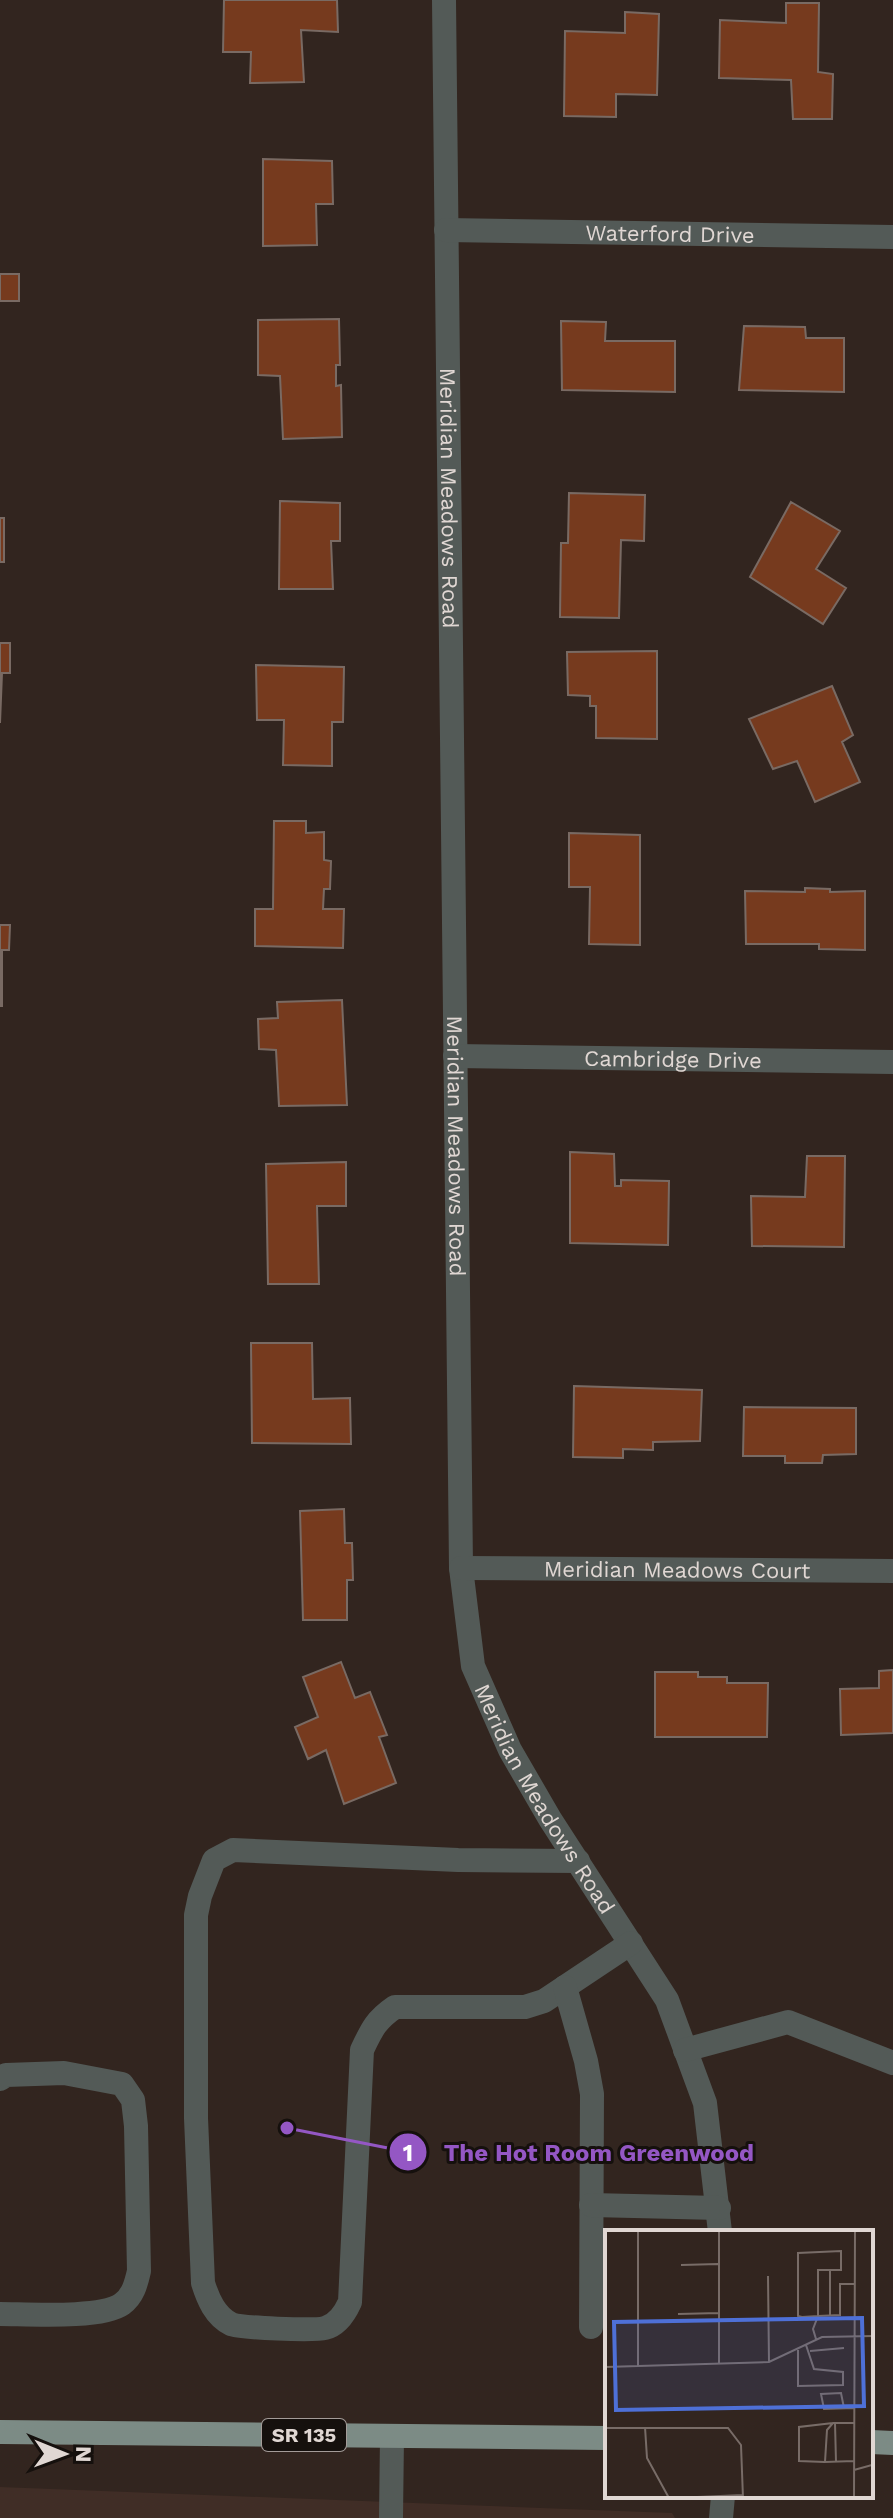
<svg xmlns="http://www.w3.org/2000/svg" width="893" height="2518" font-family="'Work Sans',sans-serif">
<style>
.built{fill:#402d26}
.building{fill:#763a1e;stroke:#796a63;stroke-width:2}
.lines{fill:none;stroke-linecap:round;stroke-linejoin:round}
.minor{stroke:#535a57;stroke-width:24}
.major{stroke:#7c8b85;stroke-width:24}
.labels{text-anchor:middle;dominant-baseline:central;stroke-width:6;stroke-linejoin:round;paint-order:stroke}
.shield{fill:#15100d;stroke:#a39b98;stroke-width:2}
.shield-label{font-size:20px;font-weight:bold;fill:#e0d7d3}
.street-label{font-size:22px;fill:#e0d7d3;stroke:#15100d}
.inset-road{fill:none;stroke:#786c67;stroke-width:2}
.view{fill:#4e70d7;fill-opacity:0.15;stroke:#4e70d7;stroke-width:4}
.inset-edge{fill:none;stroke:#e0d7d3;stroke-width:4}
.leader{fill:none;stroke:#9457c4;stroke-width:3}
.callout-dot{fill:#9457c4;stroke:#15100d;stroke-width:3}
.mark-label{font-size:24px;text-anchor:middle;font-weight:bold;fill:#fff}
.callout-label{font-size:24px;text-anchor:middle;font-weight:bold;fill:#9457c4;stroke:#15100d;stroke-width:6;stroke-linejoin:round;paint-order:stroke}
</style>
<rect width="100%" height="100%" fill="#32251f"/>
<path class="built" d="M0 2487 672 2513 675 2518H0Z"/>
<path class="building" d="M224 0H337L338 32 301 30 304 82 250 83 251 52H223Z
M786 3H819L818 72 833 74 832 119H793L791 80 719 78 720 20 786 23Z
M625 12 659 14 657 95 616 94V117L564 116 565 31 625 33Z
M263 159 332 161 333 204H316L317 245 263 246Z
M0 274H19V301H0Z
M339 319 340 365H336V386L341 385 342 437 283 439 280 376 258 375V320Z
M561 321 606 322 605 341H675V392L562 390Z
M744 326 805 327 806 338H844V392L739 390Z
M569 493 645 495 644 541 621 540 619 618 560 617 561 543H568Z
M280 501 340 503V541H331L333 589H279Z
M791 502 840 531 816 569 846 588 823 624 750 577Z
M0 518H4V562H0Z
M0 643H10V673H2L0 723Z
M657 651V739L596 738V706H590V696L568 695 567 652Z
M256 665 344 667 343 722H332V766L283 765 284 720H257Z
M832 686 853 735 842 742 860 782 815 802 797 761 773 769 749 719Z
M274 821H306V833L324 832V860L331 861 330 889H324L323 909H344L343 948 255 946V909H273Z
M569 833 640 835V945L589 944 590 887H569Z
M805 888 830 889V892L865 891V950L819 949V944H746L745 891 805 892Z
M0 925H10L9 950H2V1006H0Z
M342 1000 347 1105 279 1106 276 1050 259 1049 258 1019 278 1018 277 1002Z
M570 1152 614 1154 615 1186H621V1180L669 1181 668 1245 570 1243Z
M807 1156H845L844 1247 752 1246 751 1196 805 1197Z
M346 1162V1206H317L319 1284H268L266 1164Z
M251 1343H312L313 1399 350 1398 351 1444 252 1443Z
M574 1386 702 1390 700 1441 653 1442V1450L623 1449V1458L573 1457Z
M744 1407 856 1408V1454L823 1455 822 1463H785V1456H743Z
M344 1509 345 1543H352L353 1580H347V1620H303L300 1511Z
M341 1662 355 1698 370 1692 387 1735 379 1737 396 1783 344 1804 326 1750 308 1759 295 1727 318 1717 303 1677Z
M893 1670V1733L841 1735 840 1689 879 1688V1671Z
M655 1672H698V1677H727V1683H768L767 1737H655Z"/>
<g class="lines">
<g class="minor">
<path id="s1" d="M444 0 461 1568 473 1666 510 1750 550 1819 667 2000 705 2103 720 2232"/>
<path id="s2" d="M446 230 893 237"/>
<path id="s3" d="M455 1056 893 1062"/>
<path id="s4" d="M461 1568 893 1571"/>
<path d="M578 1861 458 1860 233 1850 214 1860 200 1896 196 1915V2118L203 2283C208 2299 215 2316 231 2324 240 2328 314 2331 325 2328 337 2325 345 2313 350 2302L362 2050C372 2029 376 2020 395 2007H525L544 2001 631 1943"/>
<path d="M565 1987 586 2061 592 2094 591 2327"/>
<path d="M685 2050 788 2022 893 2063"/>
<path d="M0 2079 6 2075 64 2073 122 2084 133 2100 136 2126 139 2271C136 2284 133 2296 122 2304 101 2319 27 2314 0 2314"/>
<path d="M591 2205 719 2208"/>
<path d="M391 2518 392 2436"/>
<path d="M721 2518 723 2496"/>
</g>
<path class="major" d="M0 2432 607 2438
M871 2442 893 2443"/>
</g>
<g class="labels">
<rect class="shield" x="262" y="2419" width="84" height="32" rx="6"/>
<g class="shield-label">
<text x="304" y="2435">SR 135</text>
</g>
<g class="street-label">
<text stroke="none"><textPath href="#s2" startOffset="224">Waterford Drive</textPath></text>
<text stroke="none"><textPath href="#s1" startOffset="498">Meridian Meadows Road</textPath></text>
<text stroke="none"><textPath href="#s3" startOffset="218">Cambridge Drive</textPath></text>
<text stroke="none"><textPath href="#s1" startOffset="1146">Meridian Meadows Road</textPath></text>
<text stroke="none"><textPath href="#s4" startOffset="216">Meridian Meadows Court</textPath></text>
<text stroke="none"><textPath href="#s1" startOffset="1818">Meridian Meadows Road</textPath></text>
</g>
</g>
<g transform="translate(605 2230)">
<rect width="268" height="268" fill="#32251f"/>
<path class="inset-road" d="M33 0V136M114 0V134M76 35 113 34M225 40V86M163 46 164 132M73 84 114 83M211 109 208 99 213 86V40H236V21L193 23V86L197 87 213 86 235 85V54H250M193 120V156L238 155V142L209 139 201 115M205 121 239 118M0 137 164 132 217 107 268 106M239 178 236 163 216 164 219 179 249 178M230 193 231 232M249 193H228L222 200 220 232 249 231M40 197 42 228 64 268M0 198H123L136 215 138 268M220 232 194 231V197L228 193M249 240 267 235 268 137M197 267H249M69 268 138 265M249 268 250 0"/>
<path class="view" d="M257 88 259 176 11 180 9 92Z"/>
<rect width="268" height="268" class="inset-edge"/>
</g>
<path class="leader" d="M287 2128L408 2152"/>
<g class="callout-dot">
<circle cx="287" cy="2128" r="8"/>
<circle cx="408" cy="2152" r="20"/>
</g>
<g class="mark-label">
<text x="408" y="2161">1</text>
</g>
<g class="callout-label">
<text x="599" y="2161">The Hot Room Greenwood</text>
</g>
<g transform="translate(64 2454) rotate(91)" stroke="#15100d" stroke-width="6" paint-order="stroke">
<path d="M0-6L14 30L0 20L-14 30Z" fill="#e0d7d3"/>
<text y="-12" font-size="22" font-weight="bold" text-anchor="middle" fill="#e0d7d3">N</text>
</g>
</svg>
